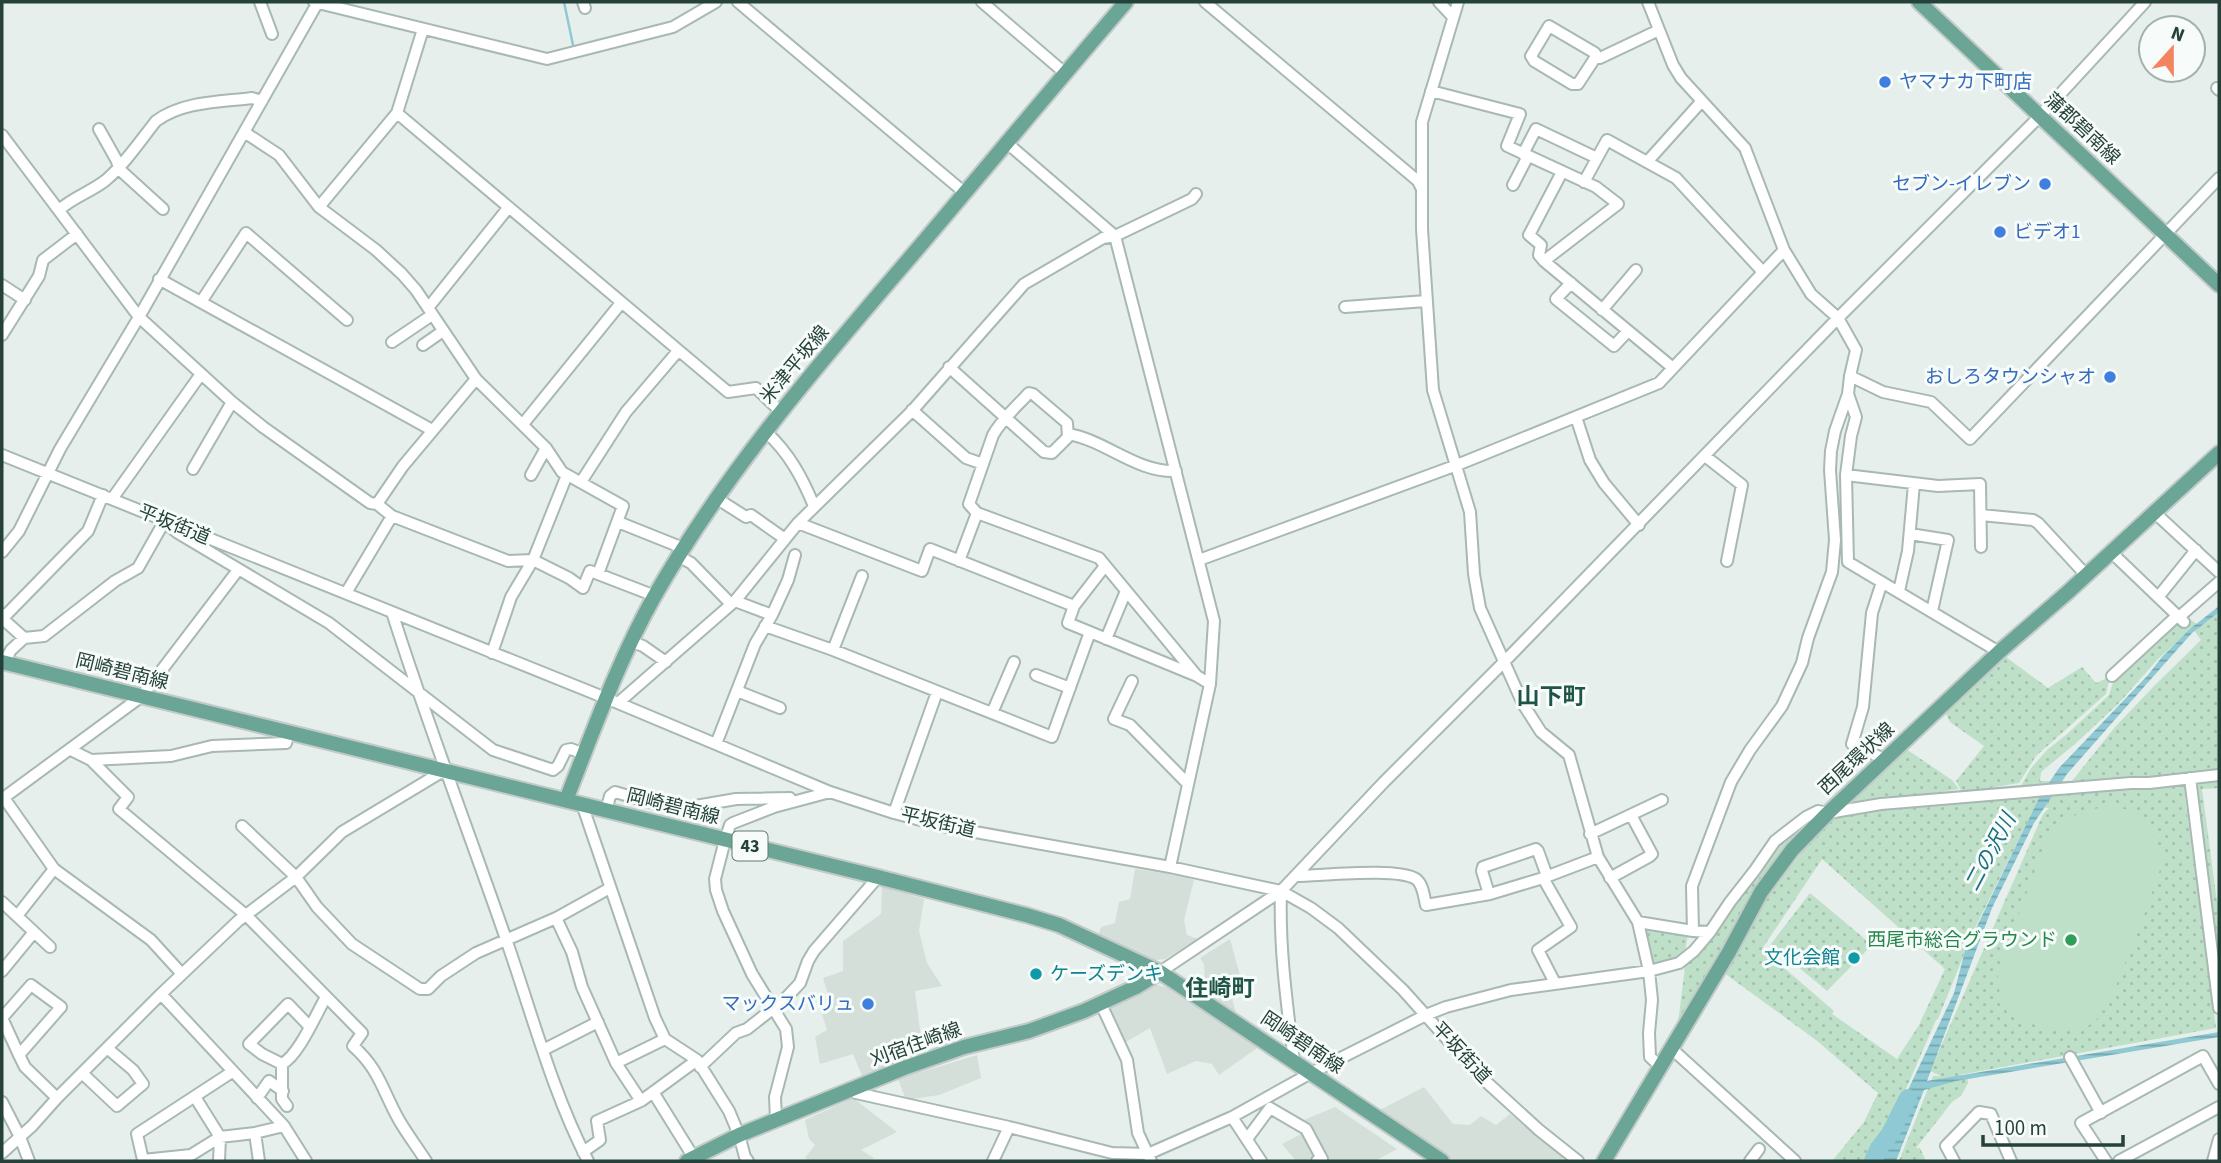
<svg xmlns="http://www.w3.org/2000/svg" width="2221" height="1163" font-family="'Source Sans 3','Noto Sans JP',sans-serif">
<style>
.built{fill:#d4dfda}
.park{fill:url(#park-dots);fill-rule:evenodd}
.pitch{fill:#bfe0c8}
.water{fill:url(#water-rules)}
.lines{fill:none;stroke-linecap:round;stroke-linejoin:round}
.stream{stroke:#8ec9d4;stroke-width:2.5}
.river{stroke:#8ec9d4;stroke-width:18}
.minor-casing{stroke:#a8b8b2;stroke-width:14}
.major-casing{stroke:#c2cac8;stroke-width:18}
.minor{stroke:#fff;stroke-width:10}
.major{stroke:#6aa596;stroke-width:14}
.shop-dot{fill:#3f7fe0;stroke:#f7fbf9;stroke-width:2.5}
.leisure-dot{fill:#2e9e5b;stroke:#f7fbf9;stroke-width:2.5}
.culture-dot{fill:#0f9aa8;stroke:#f7fbf9;stroke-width:2.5}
.labels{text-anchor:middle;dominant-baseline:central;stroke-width:6;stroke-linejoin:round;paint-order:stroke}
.shield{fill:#f7fbf9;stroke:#637a73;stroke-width:2}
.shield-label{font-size:18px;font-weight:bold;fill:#24423a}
.shop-label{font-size:19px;fill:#366cbe;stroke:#f7fbf9;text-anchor:end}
.street-label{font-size:19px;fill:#24423a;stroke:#f7fbf9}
.leisure-label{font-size:19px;fill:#27864d;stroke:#f7fbf9;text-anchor:end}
.culture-label{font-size:19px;fill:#0d838f;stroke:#f7fbf9;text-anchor:end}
.water-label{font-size:21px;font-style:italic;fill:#1c6f80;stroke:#f7fbf9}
.quarter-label{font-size:23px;font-weight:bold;fill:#1f5548;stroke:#f7fbf9}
</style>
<defs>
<pattern id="park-dots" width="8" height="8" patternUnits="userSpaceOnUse" patternTransform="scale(1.75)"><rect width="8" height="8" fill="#bfe0c8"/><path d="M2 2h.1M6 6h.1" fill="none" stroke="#a4c1ad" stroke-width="1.8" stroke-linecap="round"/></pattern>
<pattern id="water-rules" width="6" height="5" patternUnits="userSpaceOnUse" patternTransform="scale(1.75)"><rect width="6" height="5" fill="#8ec9d4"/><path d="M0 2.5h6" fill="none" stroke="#74a5ad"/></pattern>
</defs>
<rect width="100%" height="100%" fill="#e6efeb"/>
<path class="built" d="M1135 869 1183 876 1194 880 1184 920 1187 935 1198 939 1165 959 1148 961 1098 936 1101 927 1115 923 1119 902 1130 899Z
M882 886 924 899 919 931 927 963 942 986 915 991 923 1053 863 1078 853 1054 820 1064 815 1037 827 1030 821 1011 832 1007 823 978 843 971V941L881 914Z
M1230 939 1242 983 1229 988 1237 1016 1224 1010 1213 991 1211 977 1205 982 1204 964 1200 958Z
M1153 984 1174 989 1260 1046 1219 1075 1212 1064 1196 1061 1167 1074 1150 1028 1124 1043 1108 1007Z
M977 1055 981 1078 939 1095 906 1100 898 1079Z
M1424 1087 1453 1124 1470 1125 1481 1116 1496 1125 1510 1114 1564 1156 1562 1161H1453L1378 1111Z
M853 1098 897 1132 861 1150 874 1158 870 1161H809L805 1158 815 1145 809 1139 805 1120Z
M1335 1107 1397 1149 1375 1161H1330L1323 1152 1305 1161H1296L1282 1144 1301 1134 1304 1120Z"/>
<path class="park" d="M2219 608V788L2202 789 2217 902H2219V992L2193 793 2185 797 2216 1028 1959 1075 1967 1076 1968 1083 1961 1096 1952 1102 1916 1148H1920L1926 1161H1899L1933 1076H1941L1930 1071 2043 814 2049 808 2035 807 1974 930 1938 1019 1936 1020 1890 1126H1887L1868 1157V1161H1832L1864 1122 1878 1093 1816 1040 1724 973 1744 942 1741 940 1767 898 1828 818 1906 749 1952 780 1959 789 1928 794 1962 792 1956 781 1984 746 1950 722 1946 714 2006 657 2048 688 2082 667 2096 683 2110 677 2106 694 2036 756 2019 783 1973 791 2021 786 2031 768 2048 749 2066 735 2109 695 2115 676 2185 616 2197 624 2157 660 2119 703 2075 744 2041 772 2040 781H2072L2115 727 2155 685 2201 640 2193 629ZM1822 859 1945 969 1919 1025 1897 1059 1832 1014 1834 1011 1762 949Z
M1811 818 1745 907 1725 947 1678 1023 1685 967 1691 958 1776 844Z
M1810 893 1872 945 1827 991 1771 944Z
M1642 926 1688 934 1685 952 1675 959 1652 966Z"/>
<path class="pitch" d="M2108 806 2130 810 2150 829 2159 846 2163 861 2146 910 2110 1001 2097 1019 2084 1029 2051 1031 2022 1020 2007 1012 2000 996 1997 971 2046 842C2064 816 2079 812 2108 806Z"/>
<path class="water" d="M2219 606V612L2192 633 2119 715 2067 774 2034 823 1992 908 1927 1081 2219 1032V1037L1956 1081 1924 1090 1896 1161H1870L1895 1117 1893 1134 1907 1092 1954 993 1965 951 2040 796 2059 768 2148 675 2162 657 2190 629Z"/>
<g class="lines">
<path class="stream" d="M564 2 573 45"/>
<path class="river" d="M1873 1161 1879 1148 1890 1134 1908 1098"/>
<g class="minor-casing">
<path id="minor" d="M260 2 272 34
M314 2 547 59 673 27 716 2
M583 2 585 8
M738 2 965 193
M982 2 1066 74
M1205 2 1418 181 1421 187
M1439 2 1453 17
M1458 2 1422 122V229L1433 390 1470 512 1474 574 1480 608 1523 704 1541 732 1569 755 1598 857 1638 922 1649 971 1652 1000 1649 1033 1650 1057 1660 1066
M1648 2 1673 65 1681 78 1745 148 1784 250 1811 294 1838 318 1856 350 1850 376 1848 394 1835 431 1831 451 1830 470 1835 540 1832 572 1808 638 1802 663 1782 706 1750 750 1731 782 1692 886 1693 931 1710 932
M1596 58 1595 53 1549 26 1531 56 1534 61 1572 84H1578L1595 58H1600L1659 30
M2217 88 2219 90
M1431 91 1520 114 1507 146 1596 187 1618 204 1544 261
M397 113 728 392 756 388 780 411
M99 129 117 161 119 169 163 209
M244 132 279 155 319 207 376 250 402 274 416 290 476 379 403 466 377 504
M2 135 139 317 232 402 263 427 370 503 377 504 392 516 346 593
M1007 143 1115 236 1214 621 1210 684 1170 867
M1523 154 1536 129 1597 158
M1647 162 1676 178 1763 272
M1562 172 1529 235 1541 245 1539 255 1544 261 1673 368
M1584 182 1607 140 1647 162 1701 102
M1513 185 1528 156
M319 207 397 113 423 29
M59 210C73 197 91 192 106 180 125 164 140 141 156 121 183 101 221 102 252 98L262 101
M159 279 432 430
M1571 283 1556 299 1614 346 1628 331
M2 285 25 300
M201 302 246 233 347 320
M1345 307 1426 301
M428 308 508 208
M1602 310 1636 270
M2 335 39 276 43 260 77 234
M392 342 432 315
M423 345 443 331
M949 367 1044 452 1052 453 1068 437 1067 423 1033 394 1029 393C1017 406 1002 419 993 435L969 504 977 513
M1850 376 1883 392 1931 402 1970 439 2219 178
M476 379 546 448 562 472 623 506 598 574 655 596
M1848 394 1856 417 1851 436 1846 475 1848 562 1999 652
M912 410 966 458 983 464
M1576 417 1590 460 1604 483 1639 525
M523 424 621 303
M766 432C789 453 802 477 814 506
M1068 434C1105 440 1137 473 1176 471
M2 455 618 703 830 792 894 813 947 827 1170 867 1281 891 1311 908 1338 928 1403 990 1481 1077 1539 1130 1578 1161
M1705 456 1742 485 1727 561
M193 469 232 402
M531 475 546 448
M1846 475 1938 486 1980 484 1981 547
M581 482 626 412 678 351
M716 498 746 517 751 515 785 539
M112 499 201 374
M2154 512 2219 572
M1981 515 2033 520 2038 523 2086 575
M392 516 508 561 533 560 569 578 583 588 590 571 598 574
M618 522 683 548
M798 523 922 571 930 549 1074 606 1068 623 1197 676 1210 684
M1910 534 1948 540 1932 611
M2 552 19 531 60 449 139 317 318 2
M2111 552 2184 622
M678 556 691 563 731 604
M1199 560 1457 465 1659 383 1784 250
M959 561 977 513 1099 558 1196 675
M1882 582 1872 613 1863 707 1852 744 1886 760
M1899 591 1908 551 1914 484
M2159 596 2196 550
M735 601 772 615
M1074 606 1105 566
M392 612C427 723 469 832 507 942 532 1014 553 1094 588 1161
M2 614 5 616 88 531 103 495
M5 616 4 620 24 638
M2179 617 2219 582
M765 626 833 650 1052 737 1090 632
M1106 639 1126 591
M632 642 643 646 666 662
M833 650 862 576
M492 653 511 597 533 560 567 475
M4 662 11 650 24 638 44 636 115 581 138 568 164 522 178 533 329 623 493 750 553 770 558 766 566 750 571 749 584 754
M1036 675 1070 688
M2112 676 2178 615
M1132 681 1114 719 1130 725 1187 783
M737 691 780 708
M618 703 735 601 798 523 912 411 1024 284 1103 238 1115 236 1192 199 1196 194
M992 713 1014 662
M716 744 755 644 772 615 788 580 795 555
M71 750 91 760 171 756 212 746 286 743 289 733
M91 760 128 797 119 809 247 916 362 1033 353 1046C380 1070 382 1090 399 1120 407 1134 417 1147 426 1161
M2190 778 2219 1008
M4 798 54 869 151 940 182 974
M2 799 142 696 238 570
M582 804 655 1018 665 1039 697 1060 729 1111 739 1135 745 1157 748 1161
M606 811 610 796 615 792 667 807H690L736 799 790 798
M894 813 937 692
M242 826 296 877 317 907 352 944 420 989H428L441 976 476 953 556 918 610 888
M1590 834 1662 800
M1295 876C1321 876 1397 867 1416 879 1423 884 1424 897 1426 905L1490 894 1543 878 1598 857
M1543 878 1571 927 1538 950 1555 983
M1610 878 1650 856 1652 854 1631 815
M1281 891C1279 948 1287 1005 1294 1061
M1489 894 1482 871 1483 867 1536 849 1538 851 1547 876
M2 902 50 947
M17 916 54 869
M556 918 572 952 582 987 616 1063 641 1101 697 1060
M1638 922 1693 931
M2 971 34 932
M1160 972 1281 891 1384 782 1505 661 1838 318 2040 116 2145 2
M161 994 284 1126 306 1161
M1101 1004 1127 1060 1138 1133 1151 1161
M2 1018 31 985 61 1007 19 1055 25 1067 57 1098
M2 1018 19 1055
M309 1026 288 1004 249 1044 262 1054 282 1064C299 1055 316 1014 326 997
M1672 1049 1795 1161
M543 1050 598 1022
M2070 1057 2101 1113
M616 1063 665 1039
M282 1064V1099L287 1106
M700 1067 736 1033 747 1029 784 1000 800 983 808 961 814 951 878 877
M83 1074 117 1106 143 1084 133 1070 107 1048
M853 1089 856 1093 1009 1127 1112 1153 1148 1154 1232 1117 1311 1073 1426 1015 1446 1007 1511 990 1649 971 1679 963 1694 951 1710 932 1730 902 1755 870 1775 841 1806 817 1818 811 1828 813 1881 804 2131 783H2149L2219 775
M653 1092 694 1158
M195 1097 220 1137 191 1155 143 1160 137 1134 232 1072
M257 1098 269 1081 283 1091
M2 1102 20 1137 29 1161
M1232 1117 1261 1161
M776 1120 775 1097 788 1047 786 1029 752 974 723 911 716 890 715 879 725 840 730 825 733 823 774 807 830 792
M255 1133 259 1161
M1247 1139 1270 1108 1306 1129 1322 1159 1317 1161
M583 1152 600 1140 597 1121 641 1101
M2 1153 32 1126 57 1098 161 994 238 921 296 877 342 832 445 770
M219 1161 220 1137 255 1133 284 1126
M993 1161 1009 1127
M1750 1161 1759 1149
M1954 1161 1946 1146 1979 1112 1991 1114 2011 1161
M2106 1161 2081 1123 2203 1056 2219 1084
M2119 1161 2219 1107
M2213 1161 2219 1139"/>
</g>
<g class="major-casing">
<path id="major" d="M1919 2 2219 285
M2 662 878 877 1026 915 1059 925 1160 972 1442 1161
M566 800C593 732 618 661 654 597 724 474 816 367 908 260 981 174 1053 87 1126 2
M687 1161 739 1135 904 1068 964 1047 1029 1031 1084 1011 1136 987 1160 972
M1604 1161 1729 952 1761 892 1792 850 1828 813 1999 652 2068 592 2219 453"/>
</g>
<use href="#minor" class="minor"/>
<use href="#major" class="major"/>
</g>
<g class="shop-dot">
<circle cx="1885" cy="82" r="7"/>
<circle cx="2045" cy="184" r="7"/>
<circle cx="2000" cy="232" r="7"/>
<circle cx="2110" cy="377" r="7"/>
<circle cx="868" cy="1004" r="7"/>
</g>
<circle class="leisure-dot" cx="2071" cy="940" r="7"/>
<g class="culture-dot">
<circle cx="1854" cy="958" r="7"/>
<circle cx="1036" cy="974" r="7"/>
</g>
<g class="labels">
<rect class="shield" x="732.5" y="831.5" width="35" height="29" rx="5"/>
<g class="shield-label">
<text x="750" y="846">43</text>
</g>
<g class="shop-label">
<text x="1899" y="82" text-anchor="start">ヤマナカ下町店</text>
<text x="2031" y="184">セブン-イレブン</text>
<text x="2014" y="232" text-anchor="start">ビデオ1</text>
<text x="2096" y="377">おしろタウンシャオ</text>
<text x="854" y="1004">マックスバリュ</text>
</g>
<g class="street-label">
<text transform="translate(2082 129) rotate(43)">蒲郡碧南線</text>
<text transform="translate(795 365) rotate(-50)">米津平坂線</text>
<text transform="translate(174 525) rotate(22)">平坂街道</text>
<text transform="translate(122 672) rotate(14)">岡崎碧南線</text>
<text transform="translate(1857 759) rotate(-43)">西尾環状線</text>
<text transform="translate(673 807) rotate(14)">岡崎碧南線</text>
<text transform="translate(938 823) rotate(13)">平坂街道</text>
<text transform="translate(1302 1043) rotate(34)">岡崎碧南線</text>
<text transform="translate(916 1045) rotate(-20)">刈宿住崎線</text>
<text transform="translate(1461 1053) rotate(47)">平坂街道</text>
</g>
<g class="leisure-label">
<text x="2057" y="940">西尾市総合グラウンド</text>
</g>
<g class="culture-label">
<text x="1840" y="958">文化会館</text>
<text x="1050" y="974" text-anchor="start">ケーズデンキ</text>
</g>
<g class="water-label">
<text transform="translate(1990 852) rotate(-62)">二の沢川</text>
</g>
<g class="quarter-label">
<text x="1551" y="696">山下町</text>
<text x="1220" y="988">住崎町</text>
</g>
</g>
<rect width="2221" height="1163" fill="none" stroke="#24423a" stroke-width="7"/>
<g transform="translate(2172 49) rotate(21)"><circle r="33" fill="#f7fbf9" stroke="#a3b1ad" stroke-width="2"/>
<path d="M0-5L12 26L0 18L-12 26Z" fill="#f4845f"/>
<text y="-10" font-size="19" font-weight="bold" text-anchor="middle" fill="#24423a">N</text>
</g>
<path d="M1983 1135v10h140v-10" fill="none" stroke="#24423a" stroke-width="3.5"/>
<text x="1994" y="1135" font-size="21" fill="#24423a" stroke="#f7fbf9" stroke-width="5" paint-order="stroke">100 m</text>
</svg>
